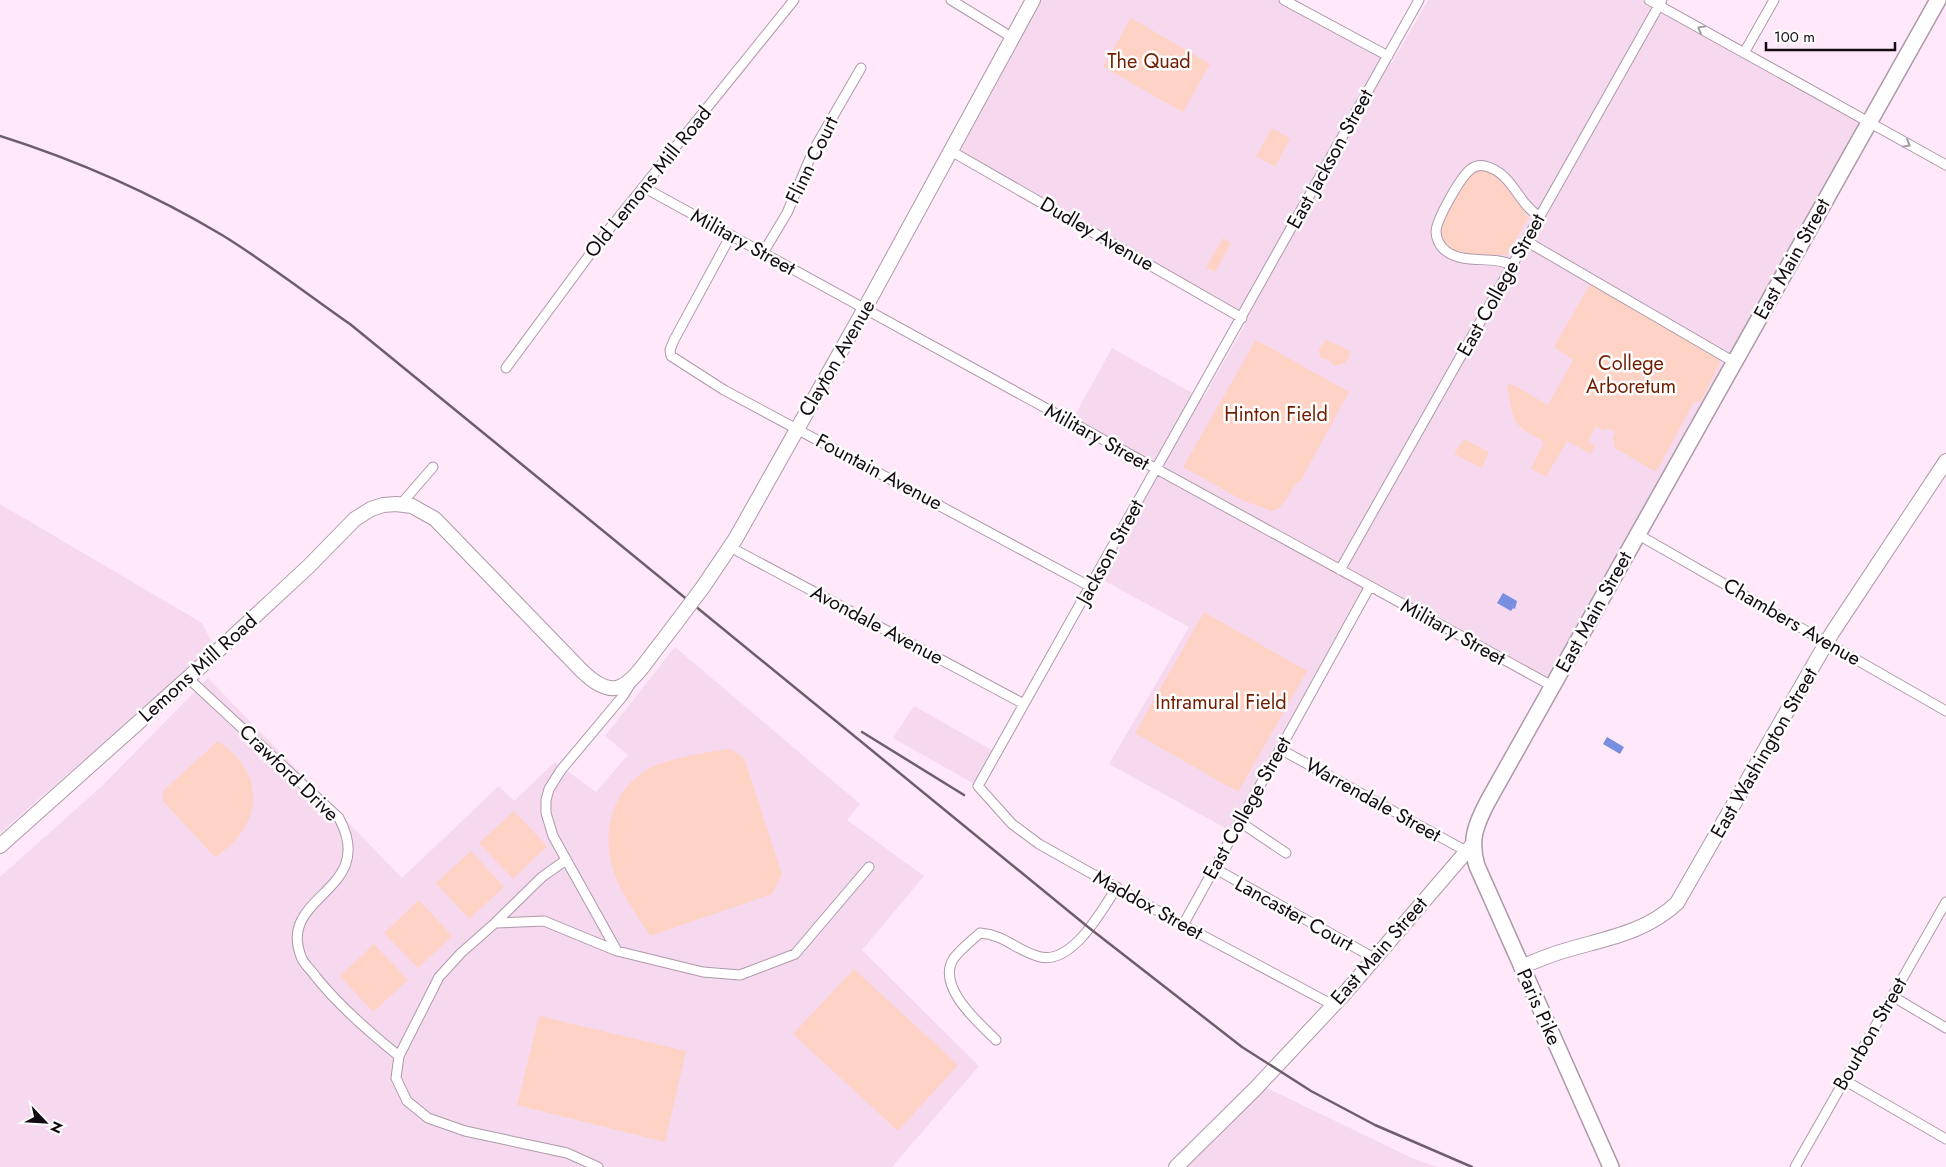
<svg xmlns="http://www.w3.org/2000/svg" width="1946" height="1167" font-family="Jost,sans-serif">
<style>
.built{fill:#f6d9ee}
.green{fill:#fed3c5}
.water{fill:#788edf}
.lines{fill:none;stroke-linecap:round;stroke-linejoin:round}
.street-casing{stroke:#ae99a9;stroke-width:11}
.secondary-casing{stroke:#ae99a9;stroke-width:16}
.primary-casing{stroke:#ae99a9;stroke-width:18}
.street{stroke:#fff;stroke-width:9}
.secondary{stroke:#fff;stroke-width:14}
.primary{stroke:#fff;stroke-width:15}
.rail{stroke:#6d5f69;stroke-width:2.5}
.secondary-bridge-casing{stroke:#ae99a9;stroke-width:16;stroke-linecap:butt}
.secondary-bridge{stroke:#fff;stroke-width:14}
.oneway{stroke:#a19da0}
.labels{text-anchor:middle;dominant-baseline:central;stroke-width:5;stroke-linejoin:round;paint-order:stroke}
.park-label{font-size:20px;fill:#711d00;stroke:#fdfdfd}
.street-label{font-size:20px;fill:#130b11;stroke:#fdfdfd}
</style>
<rect width="100%" height="100%" fill="#ffe8f9"/>
<path class="built" d="M1038 0H1277L1392 63 1428 0H1641L1863 121 1551 681 1367 580 1229 830 1109 764 1189 627 1103 580 1163 467 1074 417 1112 348 1203 399 1248 319 955 151Z
M0 504 202 623 214 646 0 833Z
M675 647 860 804 847 820 924 876 862 950 979 1066 892 1167H0V877L103 785 208 678 402 878 499 786 514 801 555 762 596 792 628 755 605 736Z
M914 706 997 753 978 786 893 738Z
M1265 1087 1414 1159 1438 1167H1186Z"/>
<path class="green" d="M1131 18 1210 64 1183 112 1103 67Z
M1272 128 1290 139 1275 167 1256 156Z
M1479 170C1505 168 1517 200 1528 218L1507 255C1483 256 1441 261 1440 227L1466 179Z
M1223 238 1231 243 1215 272 1206 268Z
M1590 284 1718 358 1720 363 1700 402H1694L1656 472 1615 448 1613 438 1615 433 1609 428 1604 431 1596 426 1588 441 1595 446 1591 454 1567 441 1546 477 1531 469 1544 442C1510 422 1515 425 1507 387L1509 384 1515 386 1548 405 1573 360 1554 347Z
M1256 340 1349 392 1301 480C1288 488 1288 507 1272 511L1244 501 1183 467Z
M1326 340 1349 350 1350 356 1345 363 1334 366 1329 360 1320 357 1319 349Z
M1464 439 1489 452 1482 468 1454 454Z
M1204 612 1307 671 1238 792 1135 733Z
M218 741C267 775 264 825 215 857L163 801V791Z
M730 749 744 758 782 874 772 894 650 936C640 920 629 904 620 887 599 847 606 793 648 769 668 758 708 752 730 749Z
M514 811 547 846 513 879 479 843Z
M471 851 504 887 469 919 436 883Z
M419 900 452 936 418 968 384 933Z
M374 944 408 980 373 1012 340 976Z
M854 969 958 1065 898 1131 793 1034Z
M539 1016 686 1051 665 1142 517 1105Z"/>
<path class="water" d="M1503 593 1517 601 1515 609 1513 608 1511 611 1497 603Z
M1607 737 1624 747 1620 754 1603 744Z"/>
<g class="lines">
<g class="street-casing">
<path id="street" d="M951 0 1013 38
M1284 0 1388 56
M1649 0 1946 165
M1744 53 1774 0
M951 151 1242 318
M643 187 1552 686
M731 235 674 340 670 350 671 356 724 390 1091 587
M1526 241 1734 362
M763 253 787 213 813 151 861 68
M1512 265C1492 255 1464 265 1446 251 1440 247 1436 238 1436 232 1436 220 1461 176 1471 169 1475 166 1480 165 1485 166 1513 173 1517 203 1539 216
M506 368 602 238 794 0
M401 504 433 467
M1637 534 1946 711
M730 547 1024 704
M1340 570 1662 0
M188 678 339 818C379 893 274 894 302 959 305 965 312 971 316 977 340 1007 369 1032 399 1056
M1280 749 1466 851
M1240 822 1286 853
M1214 868 1374 958
M495 923 542 877 566 860
M1183 925 1370 586
M617 951 553 836 546 813V800L549 789 561 770 623 696 631 683
M1892 996 1946 1028
M1333 1005 1183 925 1039 844 1012 824 978 786 1419 0
M996 1040C979 1023 935 986 954 958 961 949 971 941 980 933 1005 935 1014 949 1037 956 1071 968 1102 910 1117 887
M1844 1080 1946 1139
M598 1167 567 1153 465 1131 428 1118 407 1101 396 1078 399 1056 439 977 461 953 495 923 544 921 617 951 703 972 740 975 795 954 869 867
M1795 1167 1946 902"/>
</g>
<g class="secondary-casing">
<path id="secondary" d="M703 587 736 538 864 310 1033 0
M0 846 197 670 309 566 355 519 371 509 383 505 396 504 412 506 435 519 582 671C611 699 625 691 647 661 657 648 666 636 676 623
M1521 967C1533 962 1545 957 1557 953 1600 939 1643 935 1677 903L1832 633 1946 461
M1176 1167 1255 1089 1344 994 1472 845"/>
</g>
<g class="primary-casing">
<path id="primary" d="M1611 1167 1477 866C1469 840 1476 824 1488 801L1938 0"/>
</g>
<use href="#street" class="street"/>
<use href="#secondary" class="secondary"/>
<use href="#primary" class="primary"/>
<path class="rail" d="M0 136C76 160 153 194 222 235 266 262 307 294 350 324L1088 927 1242 1047 1311 1091 1375 1125 1472 1167
M862 732 964 795"/>
<g class="secondary-bridge-casing">
<path id="secondary-bridge" d="M676 623 703 587"/>
</g>
<use href="#secondary-bridge" class="secondary-bridge"/>
</g>
<defs><path id="oneway-chevron" d="M-2-3.5L2.5 0L-2 3.5" fill="none" stroke-width="1.6" stroke-linecap="round" stroke-linejoin="round" transform="scale(1.25)"/></defs>
<g class="oneway">
<use href="#oneway-chevron" transform="translate(1701 29) rotate(-151)"/>
<use href="#oneway-chevron" transform="translate(1907 144) rotate(29)"/>
</g>
<g class="labels">
<g class="park-label">
<text x="1149" y="61">The Quad</text>
<text x="1631" y="363">College<tspan x="1631" dy="23">Arboretum</tspan></text>
<text x="1276" y="414">Hinton Field</text>
<text x="1221" y="702">Intramural Field</text>
</g>
<g class="street-label">
<text transform="translate(1330 159) rotate(-61)">East Jackson Street</text>
<text transform="translate(812 160) rotate(-64)">Flinn Court</text>
<text transform="translate(648 182) rotate(-51)">Old Lemons Mill Road</text>
<text transform="translate(1097 234) rotate(30)">Dudley Avenue</text>
<text transform="translate(743 242) rotate(29)">Military Street</text>
<text transform="translate(1792 259) rotate(-61)">East Main Street</text>
<text transform="translate(1501 285) rotate(-61)">East College Street</text>
<text transform="translate(837 358) rotate(-60)">Clayton Avenue</text>
<text transform="translate(1097 437) rotate(29)">Military Street</text>
<text transform="translate(879 472) rotate(28)">Fountain Avenue</text>
<text transform="translate(1110 552) rotate(-61)">Jackson Street</text>
<text transform="translate(1594 612) rotate(-61)">East Main Street</text>
<text transform="translate(1792 622) rotate(30)">Chambers Avenue</text>
<text transform="translate(877 625) rotate(28)">Avondale Avenue</text>
<text transform="translate(1453 632) rotate(29)">Military Street</text>
<text transform="translate(198 668) rotate(-42)">Lemons Mill Road</text>
<text transform="translate(1764 753) rotate(-60)">East Washington Street</text>
<text transform="translate(289 773) rotate(44)">Crawford Drive</text>
<text transform="translate(1373 800) rotate(29)">Warrendale Street</text>
<text transform="translate(1247 808) rotate(-61)">East College Street</text>
<text transform="translate(1148 905) rotate(29)">Maddox Street</text>
<text transform="translate(1294 914) rotate(29)">Lancaster Court</text>
<text transform="translate(1379 951) rotate(-49)">East Main Street</text>
<text transform="translate(1539 1007) rotate(66)">Paris Pike</text>
<text transform="translate(1870 1034) rotate(-60)">Bourbon Street</text>
</g>
</g>
<g transform="translate(45 1122) rotate(115)" stroke="#fdfdfd" stroke-width="4" paint-order="stroke">
<path d="M0-4L9 19L0 12L-9 19Z" fill="#130b11"/>
<text y="-8" font-size="14" font-weight="bold" text-anchor="middle" fill="#130b11">N</text>
</g>
<path d="M1766 42v8h129v-8" fill="none" stroke="#130b11" stroke-width="2.5"/>
<text x="1774" y="42" font-size="15" fill="#130b11" stroke="#fdfdfd" stroke-width="4" paint-order="stroke">100 m</text>
</svg>
